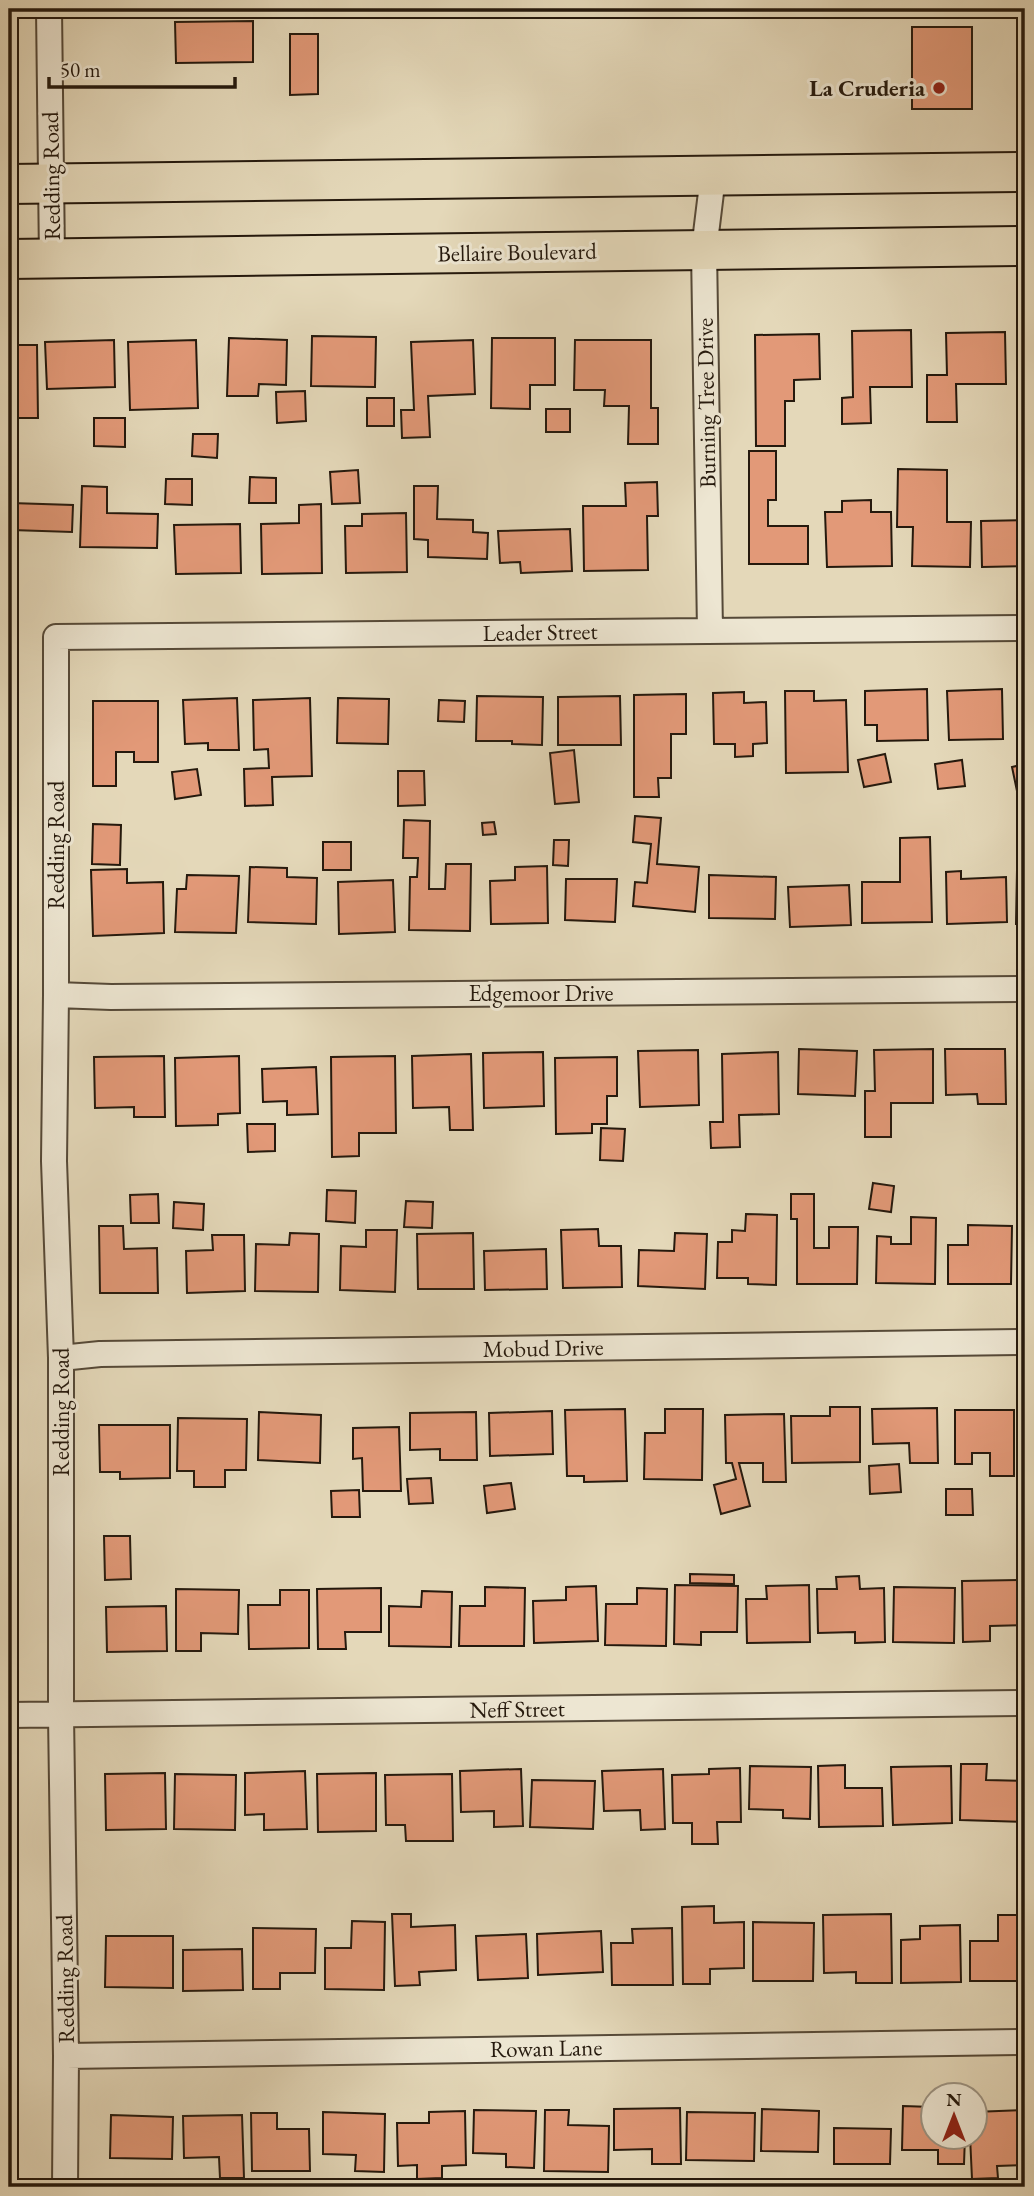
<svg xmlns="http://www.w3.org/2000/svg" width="1034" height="2196" font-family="'EB Garamond',serif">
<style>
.building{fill:#e29978;stroke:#25190d;stroke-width:2}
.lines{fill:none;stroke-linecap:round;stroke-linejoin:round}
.minor-casing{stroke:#554938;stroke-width:28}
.primary-casing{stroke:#25190d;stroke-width:42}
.minor{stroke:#ede6d2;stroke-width:24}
.primary{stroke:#e4d8b9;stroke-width:38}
.poi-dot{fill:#8f2418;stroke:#ede6d2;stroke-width:2.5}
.labels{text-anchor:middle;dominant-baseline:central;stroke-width:6;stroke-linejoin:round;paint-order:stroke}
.poi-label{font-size:23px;font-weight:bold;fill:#25190d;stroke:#ede6d2;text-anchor:end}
.street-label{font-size:23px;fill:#25190d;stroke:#ede6d2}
</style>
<rect width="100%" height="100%" fill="#e4d8b9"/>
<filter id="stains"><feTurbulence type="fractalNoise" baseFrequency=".00286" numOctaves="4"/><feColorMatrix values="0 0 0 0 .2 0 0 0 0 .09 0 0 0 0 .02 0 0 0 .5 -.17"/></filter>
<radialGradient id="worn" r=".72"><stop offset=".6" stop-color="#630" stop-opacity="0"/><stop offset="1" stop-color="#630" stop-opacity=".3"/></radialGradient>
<path class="building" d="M171 9H251V15L171 16Z
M253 21V62L176 63 175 22Z
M912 27H972V109H912Z
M290 34H318V94L290 95Z
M911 330 912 387H870L871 423 842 424V398L853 397 852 331Z
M1005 332 1006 384H956L957 422H927V375H947L946 333Z
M819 334 820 379 794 380V401H785V446H756L755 335Z
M312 336 376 337 375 387 311 386Z
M229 338 287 340 286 385 259 384 258 396H227Z
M492 338H555V385H530V409L491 408Z
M114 340 115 387 47 389 45 342Z
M196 340 198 408 130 410 128 342Z
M473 340 475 394 428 396 430 437 402 438 401 410H414L411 342Z
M575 340H651V408H658V444H628L629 406H604L605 390H574Z
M9 345H37L38 418H15L14 405H9Z
M305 391 306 421 277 423 276 392Z
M367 398H394V426H367Z
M1020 399H1025V426H1020Z
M546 409H570V432H546Z
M94 418H125V447L94 446Z
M193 434H218L217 458 192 456Z
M749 451H776V500H768V526H808V564H749Z
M898 469 947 470V522H971L970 567 912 566 913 527H897Z
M358 470 360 503 332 504 330 472Z
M250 477 276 478V503H249Z
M166 479H192V505L165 504Z
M657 482 658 516H647L648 570 584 571 583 506H626L625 483Z
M9 484H11V503L73 505 72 532 12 530 13 511H9Z
M82 486 107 487V513L158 514 157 548 80 547Z
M414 486H438L437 519 473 520V532L488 533 487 559 428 557V540L414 539Z
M871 500V512H891L892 566 827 567 825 512H842V501Z
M321 504 322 573 262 574 261 524 299 523V505Z
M406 513 407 572 346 573 345 526H362V514Z
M1025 520V566L982 567 981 521Z
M240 524 241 573 176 574 174 525Z
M570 529 572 571 521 573 520 562 500 563 498 531Z
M927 689 928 740 877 741V725H865V691Z
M1002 689 1003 739 949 740 947 691Z
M785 691H814V701L846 700 848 772 786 773Z
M1023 691H1025V745H1023Z
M744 692V703L766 702 767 743 753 744V756L735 757V744H714L713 693Z
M686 694V734H671V778H658L659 797H634V695Z
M477 696 543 697 542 745 512 744V741H476Z
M620 696 621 745H558V697Z
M237 698 239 750H208V743L185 744 183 700Z
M310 698 312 776 272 777 273 805 245 806 244 769 269 768 268 749 254 750 253 700Z
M338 698 389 699 388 744 337 743Z
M439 700 465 701 464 722 438 721Z
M93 701H158V762H134V752H116V786H93Z
M574 750 579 802 555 804 550 753Z
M885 754 891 782 864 787 858 760Z
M962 760 965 786 938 789 935 764Z
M1025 764V789L1017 791 1012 767Z
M197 769 201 795 175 799 172 772Z
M398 771H424L425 805 398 806Z
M635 816 661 818 657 864 699 867 695 912 633 906 635 882 647 883 651 844 633 842Z
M404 820 430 821 429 889H445L446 864H471L470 931 409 930 410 877H417L418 858H403Z
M494 822 496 834 483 835 482 823Z
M93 824 121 825 120 865 92 864Z
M930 837 932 922 862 923V882H900V838Z
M554 840H569L568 866 553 865Z
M323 842H351V870H323Z
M547 866 548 923 491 924 490 881 515 880V867Z
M250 867 287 868V877L317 878 316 924 248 922Z
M127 869V883L163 882 164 933 93 936 91 870Z
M1017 870H1025V924H1016Z
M961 871V879L1006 877 1007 922 947 924 946 872Z
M187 875 239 876 236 933 175 932 177 889H186Z
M709 875 776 877 775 919 709 918Z
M566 879H617L615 922 565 920Z
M393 880 395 932 339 934 338 882Z
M849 885 851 925 790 927 788 887Z
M799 1049 857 1051 855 1096 798 1094Z
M933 1049V1103H891V1137H865V1091H875L874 1050Z
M945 1049H1005L1006 1104H978L977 1094 946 1095Z
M698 1050 699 1105 640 1107 638 1051Z
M543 1052 544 1106 484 1108 483 1053Z
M778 1052 779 1114 739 1115 740 1147 711 1148 710 1122H723L722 1054Z
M471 1054 473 1130H450L449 1107 413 1108 412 1056Z
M1018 1054H1025V1102H1019Z
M164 1056 165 1117H134V1107L95 1108 94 1057Z
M239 1056 240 1113 218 1114V1125L176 1126 175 1058Z
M395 1056 396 1133H359V1156L332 1157 331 1057Z
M617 1057V1096H607V1124H592V1133L556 1134 555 1058Z
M316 1067 318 1114 287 1115V1101L263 1102 262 1069Z
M247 1124H275V1151L248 1152Z
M601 1128 625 1129 623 1161 600 1160Z
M873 1183 894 1186 891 1212 869 1209Z
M327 1190 356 1191 355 1223 326 1221Z
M158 1194 159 1223H131L130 1195Z
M791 1194H814V1248H829V1227H858L857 1284H797V1219H791Z
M406 1201 433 1202 432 1228 404 1227Z
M174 1202 204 1204 203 1230 173 1228Z
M746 1214 777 1215 776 1285 748 1284V1278H717L718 1242H732V1230L745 1231Z
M911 1217 936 1218 935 1284 876 1283 877 1236 891 1237V1244H911Z
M968 1225 1012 1226 1011 1284H948V1245H968Z
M99 1226H123L124 1249 157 1248 158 1293H100Z
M598 1229 599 1246H621L622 1287 563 1288 561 1230Z
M366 1230H397L395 1292 340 1290 341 1246 366 1247Z
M290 1233 319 1234 318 1292 255 1291 256 1244 289 1245Z
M473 1233 474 1289H418L417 1234Z
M675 1233 707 1234 705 1289 638 1286 639 1250 674 1251Z
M212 1235H244L245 1291 187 1293 186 1251 213 1250Z
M1020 1240H1025V1277H1020Z
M546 1249 547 1289 485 1290 484 1251Z
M830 1407H860V1462L792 1463 791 1416H830Z
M937 1408 938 1463H910L909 1443 873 1444 872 1409Z
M625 1409 627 1481 584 1482V1476H567L565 1410Z
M665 1409H703L702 1480 644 1479 645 1433H665Z
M955 1410H1014V1476H990V1453H972V1464H955Z
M552 1411 553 1454 490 1456 489 1413Z
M259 1412 321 1415 320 1463 258 1460Z
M476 1412 477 1460H440V1449L410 1450V1413Z
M784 1414 786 1482H763V1463H739L750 1506 721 1514 714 1485 736 1479 732 1463H726L725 1415Z
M178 1418 247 1419 246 1470H225V1487H194V1471H177Z
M99 1425H170V1478L120 1479V1472H100Z
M399 1427 401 1491H363L362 1458 353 1459V1428Z
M899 1464 901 1492 870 1494 869 1466Z
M431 1478 433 1503 409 1504 407 1479Z
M511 1483 515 1509 487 1513 484 1486Z
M946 1489H972L973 1515H946Z
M359 1490 360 1517H332L331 1491Z
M104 1536H130L131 1579 105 1580Z
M690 1574 734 1575V1584L690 1583Z
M859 1576 860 1589 884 1588 885 1642 855 1643V1632L818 1633 817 1589H837L836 1577Z
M1025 1580V1625L990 1626V1641L963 1642 962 1581Z
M675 1585 738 1586 737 1632H701V1645L674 1644Z
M809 1585 810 1642 747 1643 746 1599H767L766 1586Z
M596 1586 598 1641 534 1643 533 1601 566 1600V1587Z
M485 1587 525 1588 524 1646H459L460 1606H485Z
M894 1587 955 1588 954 1643 893 1642Z
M381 1588V1632H345L346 1649H318L317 1589Z
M637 1588 667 1589 666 1646 605 1645 606 1604H637Z
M176 1589 239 1590 238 1634 201 1633V1651H176Z
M280 1590H309V1648L249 1649 248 1605H280Z
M422 1591 452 1592 451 1647 389 1646V1606L421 1607Z
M166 1606 167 1651 107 1652 106 1607Z
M961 1764H987L986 1780 1024 1781 1023 1822 960 1820Z
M845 1765V1788H882L883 1826 819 1827 818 1766Z
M750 1766 811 1767 810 1819 783 1818V1810L749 1809Z
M951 1766 952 1823 893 1825 891 1767Z
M740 1768 741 1822H717L718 1844H692V1823H673L672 1775 709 1774V1769Z
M521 1769 523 1826 494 1827V1811L461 1812 460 1771Z
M663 1769 665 1829 641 1830 640 1810 604 1811 602 1771Z
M305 1771 307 1829 264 1830V1814L245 1815V1773Z
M165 1773 166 1829 106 1830 105 1774Z
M376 1773V1831L318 1832 317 1774Z
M175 1774 236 1775 235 1830 174 1829Z
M452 1774 453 1841H406L405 1825H386L385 1775Z
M532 1780 595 1781 593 1829 530 1827Z
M714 1906V1923L744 1922V1968L710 1969V1984H683L682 1907Z
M392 1914H411V1927L455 1925 456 1970 419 1972 420 1985 395 1986Z
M891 1914 892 1983H856V1972L824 1973 823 1915Z
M998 1915H1025V1981H970V1941H998Z
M352 1921 385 1922 384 1990 325 1989V1948H351Z
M753 1922 814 1923 813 1981H753Z
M960 1925 961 1982 901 1983V1940L920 1939V1926Z
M253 1928 316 1929 315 1973H280V1989H253Z
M672 1928 673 1985H612L611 1943H633L632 1929Z
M601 1931 603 1972 538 1975 537 1934Z
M526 1934 528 1978 478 1980 476 1936Z
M106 1936H173V1988L105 1987Z
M242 1949 243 1990 183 1991V1950Z
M903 2106 932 2107V2136H965L964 2164H938V2150H902Z
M680 2108 681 2164H652V2149L614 2150V2109Z
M762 2109 819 2111 818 2152 761 2151Z
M474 2110 536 2111 534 2168 506 2167V2154L473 2153Z
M545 2110H569L568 2125 609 2126 608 2172 544 2171Z
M1025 2110V2165L997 2166 998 2178 972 2179 970 2136H974V2112Z
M465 2111 466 2165 442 2166V2178L417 2179V2165L398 2166 397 2123H429V2112Z
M323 2112 385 2114 384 2172 355 2171 356 2155 323 2154Z
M687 2112 755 2113 754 2161 686 2160Z
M251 2113H277V2129H309L310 2171H252Z
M111 2115 173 2117 172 2159 110 2158Z
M242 2115 244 2178H220L219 2157 184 2158 183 2116Z
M834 2128 891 2129 890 2164H834Z"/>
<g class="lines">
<g class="minor-casing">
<path id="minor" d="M49 9 52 259
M710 631 704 250 713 176
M56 995 111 997 1025 989
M61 1358 100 1354 1025 1342
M9 1715 1025 1703
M66 2056 1025 2042
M65 2187 66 2056 61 1715V1358L54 1161 56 995V637L1025 628"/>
</g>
<g class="primary-casing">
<path id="primary" d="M9 184 1025 172
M9 259 1025 246"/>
</g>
<use href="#minor" class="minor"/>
<use href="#primary" class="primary"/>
</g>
<circle class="poi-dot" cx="939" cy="88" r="7"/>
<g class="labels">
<g class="poi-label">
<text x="925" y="88">La Cruderia</text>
</g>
<g class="street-label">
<text transform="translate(51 176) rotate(-91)">Redding Road</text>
<text transform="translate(517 252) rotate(-1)">Bellaire Boulevard</text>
<text transform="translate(706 403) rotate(-91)">Burning Tree Drive</text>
<text transform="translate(540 632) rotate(-1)">Leader Street</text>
<text transform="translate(56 845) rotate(-90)">Redding Road</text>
<text x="541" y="993">Edgemoor Drive</text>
<text transform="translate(543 1348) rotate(-1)">Mobud Drive</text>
<text transform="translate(61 1412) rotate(-90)">Redding Road</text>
<text transform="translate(517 1709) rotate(-1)">Neff Street</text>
<text transform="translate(65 1979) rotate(-91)">Redding Road</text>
<text transform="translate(546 2048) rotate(-1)">Rowan Lane</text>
</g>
</g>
<rect width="1034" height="2196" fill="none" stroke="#e4d8b9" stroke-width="35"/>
<rect x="10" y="10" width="1013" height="2175" fill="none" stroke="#25190d" stroke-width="3.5"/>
<rect x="18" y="18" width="999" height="2161" fill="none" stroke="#25190d" stroke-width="2"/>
<g transform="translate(954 2116)"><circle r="33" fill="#ede6d2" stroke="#9d9483" stroke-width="2"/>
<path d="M0-5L12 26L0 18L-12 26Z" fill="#8f2418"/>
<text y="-10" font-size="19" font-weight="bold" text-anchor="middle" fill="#25190d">N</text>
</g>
<path d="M49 77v10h186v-10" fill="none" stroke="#25190d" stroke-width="3.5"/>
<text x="60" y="77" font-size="21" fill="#25190d" stroke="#ede6d2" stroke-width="5" paint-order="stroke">50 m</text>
<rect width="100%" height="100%" filter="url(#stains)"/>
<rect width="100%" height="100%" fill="url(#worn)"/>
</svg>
